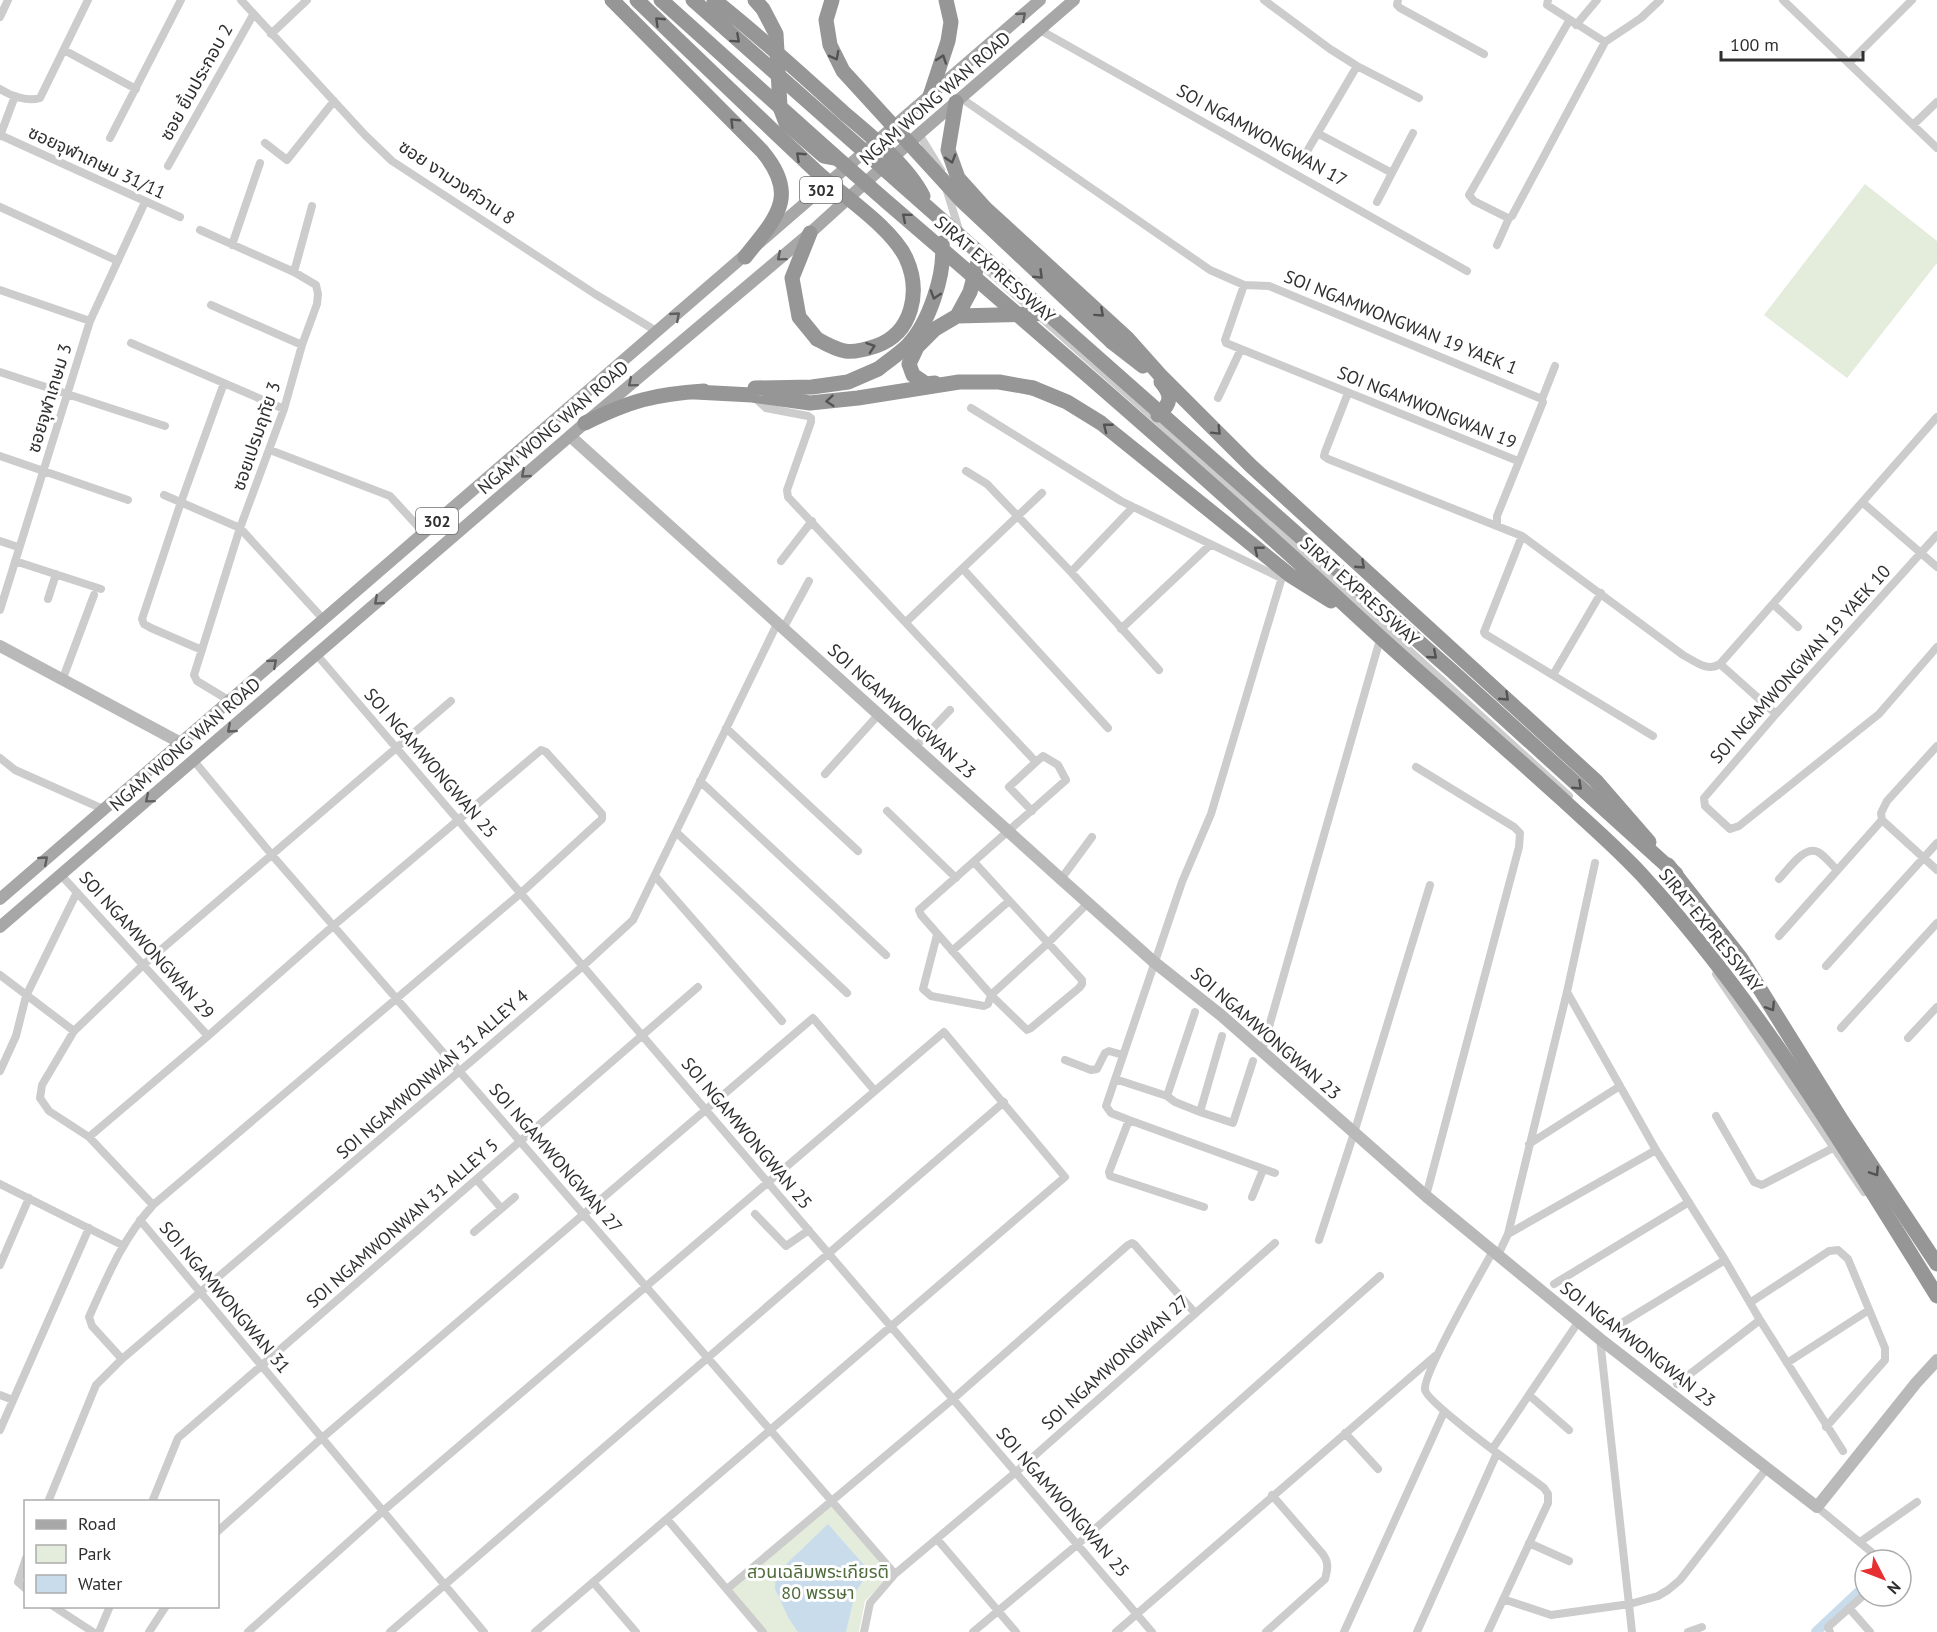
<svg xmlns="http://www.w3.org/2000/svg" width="1937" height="1632" font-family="'PT Sans','Noto Sans Thai',sans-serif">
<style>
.green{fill:#e4ecdc}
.water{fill:#c8dcec}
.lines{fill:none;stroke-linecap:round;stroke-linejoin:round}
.canal{stroke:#c8dcec;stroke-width:10}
.street{stroke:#ccc;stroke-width:8}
.secondary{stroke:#b9b9b9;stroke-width:12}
.primary{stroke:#a7a7a7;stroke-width:12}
.highway{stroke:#969696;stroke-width:15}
.highway-bridge{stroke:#969696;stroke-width:15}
.oneway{stroke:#5f5f5f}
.oneway2{stroke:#535353}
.labels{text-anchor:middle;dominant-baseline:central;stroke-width:6;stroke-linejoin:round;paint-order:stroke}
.shield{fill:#fff;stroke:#6d6d6d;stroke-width:1.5}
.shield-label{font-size:16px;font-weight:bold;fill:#2f2f2f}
.street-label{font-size:18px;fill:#2f2f2f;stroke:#fff}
.park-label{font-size:18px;fill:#4f6b3b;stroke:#fff}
</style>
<rect width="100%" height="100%" fill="#fff"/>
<path class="green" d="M1865 184 1937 241V263L1847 378 1764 315Z
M835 1501 895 1571 865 1601 859 1632H767L730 1590Z"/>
<path class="water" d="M828 1524 864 1565 866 1576 855 1593 846 1632H798L789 1619 775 1589 776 1574Z"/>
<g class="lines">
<path class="canal" d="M1816 1632 1865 1586"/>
<path class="street" d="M241 0 365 135 392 161 595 294 658 332
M1264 0 1330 49 1357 66 1419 98
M1398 0 1397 5 1400 8 1484 54
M1548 0 1547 5 1605 42
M1783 0 1937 148
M0 17 8 0
M1569 21 1469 195 1474 201 1506 217 1509 218 1512 216 1605 42 1641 18 1660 0
M1576 25 1597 0
M1040 30 1467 271
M271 34 307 0
M64 50 136 89
M1850 62 1912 0
M0 89C11 96 28 102 40 98L88 0
M961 98 1210 270 1244 285 1225 340 1226 343 1518 461
M1913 125 1937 102
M919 134 941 170
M1319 134 1392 173 1377 202
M0 135 180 217
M0 136 15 96
M110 138 181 0
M265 143 287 160 334 101
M1306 153 1357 66
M168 166 253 15
M1392 173 1413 133
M946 188 960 233
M0 207 118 261
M200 230 294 272 316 285 318 294 317 304 302 345 284 409 240 528 194 675 197 681 230 701
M232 245 260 163
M1497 245 1509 218
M985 268 1161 424 1569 796
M294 272 312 206
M1244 285 1269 286 1542 399
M0 290 90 321
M211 305 302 345
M131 343 284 409
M0 372 165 426
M1348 393 1325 452 1324 456 1328 459 1522 536 1683 655C1696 662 1707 672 1720 664L1937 417
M754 397 766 408 808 416 811 418V422L787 490 788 497 1036 762 1043 756 1058 765 1066 780 919 910 921 915 991 995 1027 1030 1031 1028 1079 988 1082 984V980L974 862
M1218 398 1241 349
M971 408 1121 501 1281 578
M270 450 390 496 424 533
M0 456 128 500
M966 471 987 484 1071 572 1159 670
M164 495 240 528 324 620
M1862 502 1937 567
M1497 525V516L1543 402 1542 399 1555 366
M1937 535 1776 714 1704 798 1705 806 1730 829 1739 826 1879 714 1937 647
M1522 536 1484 632 1485 634 1653 736
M0 541 18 547
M15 561 101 589
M781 561 812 521
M963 569 1108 728
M1071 572 1133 507
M48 599 56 574
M1773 604 1798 627
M0 610 90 321 145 202
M906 622 1042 493
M784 627 809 581
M1121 629 1210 545
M202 650 151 628 144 624 142 619 181 502 224 383
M317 655 1152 1632
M1720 664 1776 714
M1553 675 1601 593
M63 678 94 595
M726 728 858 851
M1937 746 1887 801 1881 813 1882 820 1937 870
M915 747 950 710
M0 758 15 770 103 809
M194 761 272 855 895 1574
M1416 767 1514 827 1520 833 1519 847 1426 1196
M825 774 879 714
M700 781 886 955
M887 811 956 878
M1032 811 1009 787 1036 762
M676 832 847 993
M61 875 208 1036
M655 876 782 1021
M1061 879 1092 837
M1779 879C1788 870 1804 845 1818 852 1825 856 1831 864 1836 869
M937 935 923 989 931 996 984 1006 988 1004 991 995 1048 943 1088 903
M1779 936 1882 820
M952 951 1009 901
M1826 966 1937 843
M1716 974 1864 1192
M0 975 74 1031
M1567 992 1656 1150 1725 1260 1760 1320 1843 1451
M1841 1028 1937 923
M1908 1038 1937 1007
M1262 1051 1381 636
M1065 1060 1091 1070 1097 1069 1105 1053 1109 1051 1123 1055
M0 1071 16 1036 26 996 77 892
M1115 1079 1167 1096 1175 1102 1200 1112 1233 1123 1253 1061
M1167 1096 1195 1012
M1200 1112 1222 1036
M1716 1116 1754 1182 1762 1185 1833 1148
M1129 1120 1109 1172 1110 1176 1204 1207
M89 1137 208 1036 333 926 541 750 546 752 602 814V819L521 893 153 1205C122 1240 108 1275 89 1317L92 1326 122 1359
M1529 1144 1620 1086
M1275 1173 1129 1120 1111 1113 1106 1106 1182 882 1211 814 1285 567
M477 1180 501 1208
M0 1184 122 1245
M1252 1197 1263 1170
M153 1205 89 1137 49 1111 40 1098 42 1085 74 1031 142 966 451 701
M755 1214 786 1246 809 1230
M140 1220 484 1632
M474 1232 515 1197
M1508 1234 1656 1150
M1319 1240 1354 1133 1430 885
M1498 1255 1508 1234 1567 992 1595 863
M0 1265 29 1198
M1554 1284 1689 1202
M1751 1302 1829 1251 1838 1250 1848 1259 1885 1348V1360L1826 1427
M1612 1329 1725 1260
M1600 1339 1632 1632
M1787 1363 1869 1310
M1677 1384 1760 1320
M0 1395 13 1400
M1529 1395 1569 1430
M0 1430 89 1228
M1345 1433 1378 1469
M1493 1448 1579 1321
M48 1502 96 1385 122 1359 583 966 633 920 778 622
M152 1502 178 1438 698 987
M1817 1507 1881 1560
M667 1519 763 1632
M218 1531 322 1438 813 1018 874 1090
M937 1539 1016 1632
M1860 1542 1917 1502
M1529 1543 1569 1561
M26 1558 18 1582 26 1589
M593 1582 636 1632
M727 1589 953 1399 1128 1245 1132 1243 1134 1244 1195 1313
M1503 1599 1551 1615 1630 1604 1658 1596 1668 1590 1680 1580 1767 1468
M53 1606 93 1632
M1849 1608 1870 1632
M99 1632 110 1606
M149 1632 166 1606
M248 1632 383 1511 944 1032 1065 1177 535 1632
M390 1632 1004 1102
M864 1632 870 1603 895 1574 1016 1472 1275 1243
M973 1632 1078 1544 1380 1276
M1116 1632 1435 1356
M1266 1632 1325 1579C1328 1568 1329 1562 1322 1553L1272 1495
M1344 1632 1444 1412
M1417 1632 1497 1453
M1488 1632 1548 1503V1494L1544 1488C1527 1475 1428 1404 1425 1390 1422 1375 1482 1271 1493 1251
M1688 1632 1702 1627
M1830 1632 1828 1627 1865 1594"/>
<path class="secondary" d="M570 436 1061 879 1154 962 1222 1016 1426 1196 1600 1339 1817 1507 1916 1383 1937 1360
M0 646 181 743"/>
<path class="primary" d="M0 899 1040 0
M0 927 585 423 810 233 919 134 1074 0"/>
<path class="highway" d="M612 0 762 151C800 196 776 218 745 257
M755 0 763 9 776 34 780 107 786 123 824 156 835 158
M930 96 948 41 951 22 946 0
M956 102 948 150 958 178 985 208 1127 338 1160 375 1250 465 1596 781 1649 842
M810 233 792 278 799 317 817 339
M957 316 1036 314
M1112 342 1143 366
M935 383 926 384 913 375 909 364 917 347 935 329 957 316 970 292 978 262
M755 388 812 387 848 382 878 369
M695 392 752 395 810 403 858 398 959 382H999L1033 388
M1158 415C1172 403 1172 395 1161 382
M585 423C630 401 654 394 704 391
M1668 865 1740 957 1842 1121 1937 1264"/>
<path class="highway-bridge" d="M637 0C697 58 757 116 818 173 844 197 891 227 906 258 921 291 913 333 876 346 849 355 842 353 817 339
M661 0C736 67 811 136 887 202 1045 338 1203 474 1356 615 1424 678 1494 737 1562 799 1589 824 1617 848 1642 875 1758 1002 1847 1151 1937 1296
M693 0 1452 671 1676 874
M714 0C760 36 802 75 845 114 871 136 908 166 923 196
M832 0 826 20 830 45 843 71 961 200 1112 342
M878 369C888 361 899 354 908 345 929 323 946 273 942 243
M1033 388 1067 402 1101 423 1291 576 1331 601"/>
</g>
<defs><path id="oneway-chevron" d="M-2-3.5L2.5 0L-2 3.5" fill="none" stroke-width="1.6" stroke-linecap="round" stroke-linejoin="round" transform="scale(1.5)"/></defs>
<g class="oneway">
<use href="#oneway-chevron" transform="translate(1022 16) rotate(-41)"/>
<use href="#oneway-chevron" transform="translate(781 257) rotate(140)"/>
<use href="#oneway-chevron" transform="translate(676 316) rotate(-41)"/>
<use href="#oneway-chevron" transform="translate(632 383) rotate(140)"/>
<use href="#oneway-chevron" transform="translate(525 474) rotate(139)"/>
<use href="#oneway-chevron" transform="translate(378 601) rotate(139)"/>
<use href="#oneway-chevron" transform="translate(273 663) rotate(-41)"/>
<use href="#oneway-chevron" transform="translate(231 729) rotate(139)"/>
<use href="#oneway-chevron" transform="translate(149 799) rotate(140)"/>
<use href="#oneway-chevron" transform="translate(44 860) rotate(-41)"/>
</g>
<g class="oneway2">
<use href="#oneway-chevron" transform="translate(659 21) rotate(-136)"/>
<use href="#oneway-chevron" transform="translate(736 39) rotate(42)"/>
<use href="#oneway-chevron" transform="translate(835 56) rotate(62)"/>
<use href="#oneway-chevron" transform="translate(942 59) rotate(-71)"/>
<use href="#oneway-chevron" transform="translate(734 122) rotate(-135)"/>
<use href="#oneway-chevron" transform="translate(800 156) rotate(-137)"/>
<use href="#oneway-chevron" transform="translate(951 159) rotate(73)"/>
<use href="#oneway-chevron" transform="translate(906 217) rotate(-140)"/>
<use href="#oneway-chevron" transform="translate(1039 275) rotate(44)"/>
<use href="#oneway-chevron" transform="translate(935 295) rotate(107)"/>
<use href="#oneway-chevron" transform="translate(1100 313) rotate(42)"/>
<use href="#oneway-chevron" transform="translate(871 347) rotate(-19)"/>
<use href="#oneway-chevron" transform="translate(830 401) rotate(175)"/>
<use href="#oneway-chevron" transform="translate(1107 427) rotate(-142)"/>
<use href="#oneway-chevron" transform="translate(1217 431) rotate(45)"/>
<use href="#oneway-chevron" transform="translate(1258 550) rotate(-141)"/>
<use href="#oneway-chevron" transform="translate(1361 565) rotate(43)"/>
<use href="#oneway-chevron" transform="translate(1433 655) rotate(41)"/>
<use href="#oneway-chevron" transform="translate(1505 697) rotate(43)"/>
<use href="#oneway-chevron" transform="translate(1578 786) rotate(43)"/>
<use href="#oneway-chevron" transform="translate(1771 1007) rotate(58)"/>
<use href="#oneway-chevron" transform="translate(1875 1172) rotate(57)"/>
</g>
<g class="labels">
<g class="shield">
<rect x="800" y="177" width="42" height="26" rx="4.5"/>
<rect x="416" y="508" width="42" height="26" rx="4.5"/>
</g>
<g class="shield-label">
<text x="821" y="190">302</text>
<text x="437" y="521">302</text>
</g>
<g class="street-label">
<text transform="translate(196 82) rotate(-61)">ซอย ยิ้มประกอบ 2</text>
<text transform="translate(935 98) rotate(-41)">NGAM WONG WAN ROAD</text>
<text transform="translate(1262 135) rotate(29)">SOI NGAMWONGWAN 17</text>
<text transform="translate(97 162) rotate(25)">ซอยจุฬาเกษม 31/11</text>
<text transform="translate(457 182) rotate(34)">ซอย งามวงค์วาน 8</text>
<text transform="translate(995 269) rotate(41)">SIRAT EXPRESSWAY</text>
<text transform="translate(1401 322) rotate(22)">SOI NGAMWONGWAN 19 YAEK 1</text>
<text transform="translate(49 398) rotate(-73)">ซอยจุฬาเกษม 3</text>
<text transform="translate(1427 407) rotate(22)">SOI NGAMWONGWAN 19</text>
<text transform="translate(553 427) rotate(-41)">NGAM WONG WAN ROAD</text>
<text transform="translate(256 436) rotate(-71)">ซอยเปรมฤทัย 3</text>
<text transform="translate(1360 591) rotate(42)">SIRAT EXPRESSWAY</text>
<text transform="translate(1800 664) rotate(-48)">SOI NGAMWONGWAN 19 YAEK 10</text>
<text transform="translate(902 711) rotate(42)">SOI NGAMWONGWAN 23</text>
<text transform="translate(185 744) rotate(-41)">NGAM WONG WAN ROAD</text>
<text transform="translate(431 763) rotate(49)">SOI NGAMWONGWAN 25</text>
<text transform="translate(1711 930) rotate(51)">SIRAT EXPRESSWAY</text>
<text transform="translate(147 945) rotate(48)">SOI NGAMWONGWAN 29</text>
<text transform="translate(1266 1033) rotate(41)">SOI NGAMWONGWAN 23</text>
<text transform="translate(432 1074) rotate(-41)">SOI NGAMWONWAN 31 ALLEY 4</text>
<text transform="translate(747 1133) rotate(50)">SOI NGAMWONGWAN 25</text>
<text transform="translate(556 1158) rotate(49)">SOI NGAMWONGWAN 27</text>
<text transform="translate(402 1223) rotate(-41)">SOI NGAMWONWAN 31 ALLEY 5</text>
<text transform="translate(225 1297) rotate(50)">SOI NGAMWONGWAN 31</text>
<text transform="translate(1638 1344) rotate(38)">SOI NGAMWONGWAN 23</text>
<text transform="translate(1115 1362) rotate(-42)">SOI NGAMWONGWAN 27</text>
<text transform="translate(1063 1502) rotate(49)">SOI NGAMWONGWAN 25</text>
</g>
<g class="park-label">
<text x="818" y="1571">สวนเฉลิมพระเกียรติ<tspan x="818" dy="21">80 พรรษา</tspan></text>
</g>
</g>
<rect x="24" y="1500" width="195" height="108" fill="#ffffff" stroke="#acacac" stroke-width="1.5"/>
<rect x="36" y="1520" width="30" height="9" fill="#a7a7a7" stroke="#acacac" stroke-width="1.5"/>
<text x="78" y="1530" font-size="18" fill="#2f2f2f">Road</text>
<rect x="36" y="1545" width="30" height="18" fill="#e4ecdc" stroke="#acacac" stroke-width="1.5"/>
<text x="78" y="1560" font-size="18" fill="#2f2f2f">Park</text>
<rect x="36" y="1575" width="30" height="18" fill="#c8dcec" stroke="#acacac" stroke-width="1.5"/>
<text x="78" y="1590" font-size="18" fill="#2f2f2f">Water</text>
<g transform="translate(1883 1578) rotate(132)"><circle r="28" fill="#ffffff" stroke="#acacac" stroke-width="1.5"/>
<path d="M0-4.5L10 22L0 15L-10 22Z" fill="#e73032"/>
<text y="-9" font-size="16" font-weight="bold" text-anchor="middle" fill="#2f2f2f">N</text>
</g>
<path d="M1721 51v9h142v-9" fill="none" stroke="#2f2f2f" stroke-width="3"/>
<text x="1730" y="51" font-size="18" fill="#2f2f2f" stroke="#ffffff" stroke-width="4.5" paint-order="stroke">100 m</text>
</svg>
